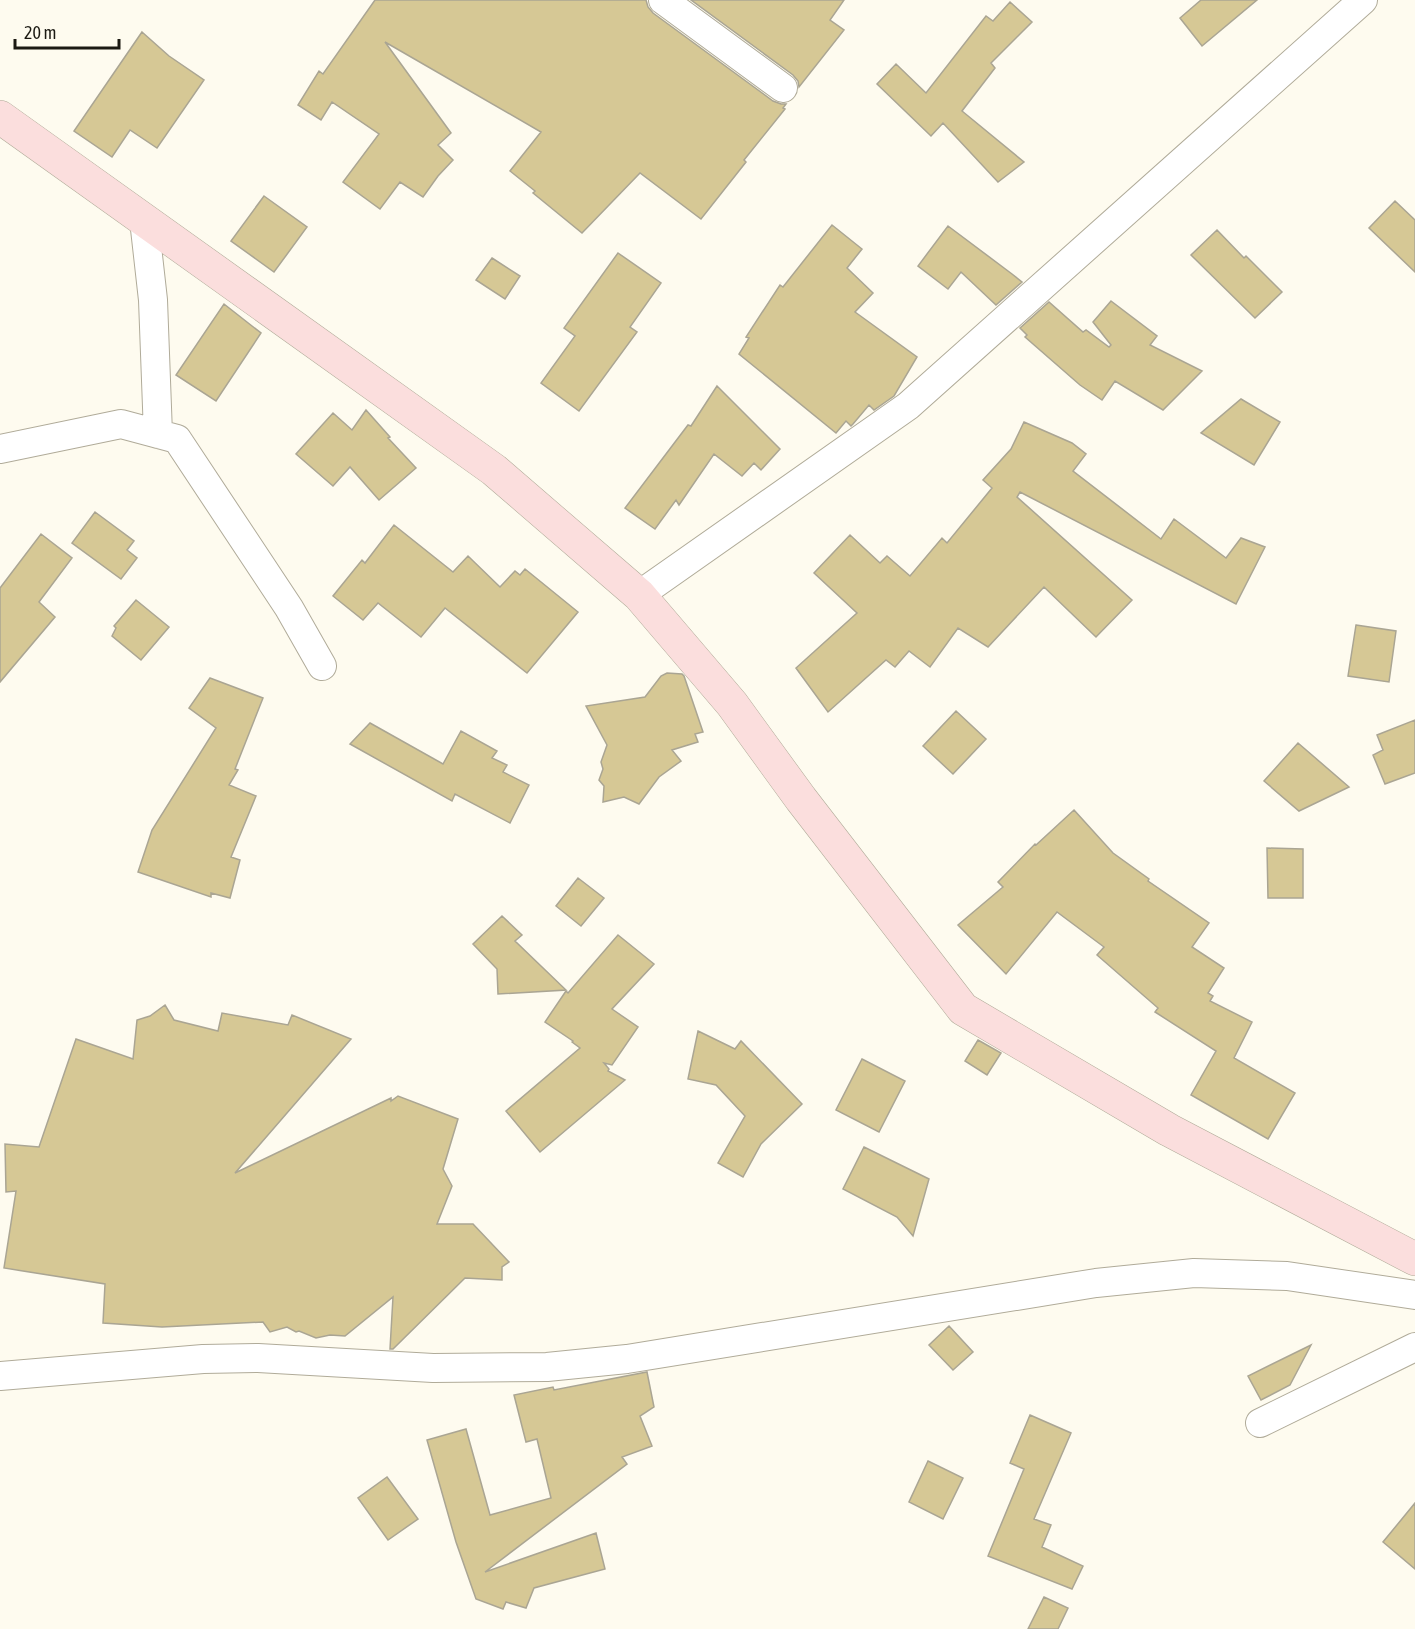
<svg xmlns="http://www.w3.org/2000/svg" width="1415" height="1629" font-family="'Asap Condensed',sans-serif">
<style>
.building{fill:#d6c895;stroke:#aaa593;stroke-width:1.5}
.lines{fill:none;stroke-linecap:round;stroke-linejoin:round}
.street-casing{stroke:#b0ab99;stroke-width:30}
.secondary-casing{stroke:#b0ab99;stroke-width:34}
.street{stroke:#fff;stroke-width:28}
.secondary{stroke:#fbdedd;stroke-width:33}
</style>
<rect width="100%" height="100%" fill="#fefbef"/>
<path class="building" d="M375 0H646L648 7 653 13 773 101 781 104H786L783 108 785 109 744 160 746 162 701 219 640 173 582 233 533 193 535 191 510 171 541 132 385 42 451 133 438 145 453 160 438 176 423 197 400 182 380 209 343 182 379 134 332 102 321 120 298 105 319 71 323 74Z
M691 0H844L830 20 844 30 799 87 798 81 793 75Z
M1201 0H1257L1202 46 1180 18Z
M1010 2 1032 22 991 63 995 68 962 111 1024 162 998 182 943 123 931 136 877 84 896 64 926 93 986 16 993 21Z
M142 32 169 56 204 80 157 148 130 130 112 157 74 131Z
M264 196 307 227 274 272 231 241Z
M1395 201 1415 220V272L1369 228Z
M832 225 862 249 847 268 873 293 855 312 917 357 894 396 874 410 869 405 853 424 851 426 846 421 836 433 739 354 749 338 746 337 780 285 783 287Z
M948 226 1012 274 1022 282 996 305 961 272 948 289 918 266Z
M1217 230 1244 258 1246 256 1282 292 1255 318 1191 255Z
M618 253 661 283 630 327 637 332 579 411 541 383 575 336 564 328Z
M492 258 520 276 505 299 476 280Z
M1111 301 1157 336 1150 345 1202 371 1163 410 1115 381 1102 400 1080 385 1025 337 1027 335 1020 328 1049 302 1083 332 1086 330 1109 347 1111 345 1093 322Z
M224 304 261 333 216 401 176 375Z
M717 386 780 449 761 470 754 463 742 476 714 454 679 505 676 500 655 529 625 508 688 425 691 426Z
M1241 399 1280 422 1254 465 1201 433Z
M366 410 390 437 388 438 416 468 379 500 350 467 333 486 296 454 333 413 352 430Z
M1024 422 1072 443 1086 454 1073 471 1161 539 1174 519 1226 558 1241 538 1265 547 1236 604 1020 492 1017 497 1132 600 1096 637 1044 587 988 647 958 628 930 667 909 651 895 667 886 660 828 712 796 668 857 613 814 573 850 535 880 563 887 556 910 576 942 538 947 543 992 488 983 480 1011 449Z
M95 512 134 541 127 550 137 558 121 579 72 543Z
M394 525 453 572 468 556 500 587 515 571 520 575 525 569 578 612 527 673 445 608 421 637 378 603 363 620 333 596 362 560 365 563Z
M41 534 72 558 39 602 55 617 0 682V588Z
M136 600 169 627 141 660 112 636 116 628 114 626Z
M1356 625 1396 631 1389 682 1348 676Z
M667 673 682 674 684 676 703 732 695 734 698 742 672 750 681 761 659 777 639 804 624 797 603 802 604 786 599 780 603 769 601 762 607 745 586 706 645 697 661 676Z
M210 678 263 698 235 769 238 770 229 785 256 796 231 857 240 860 230 898 211 893V897L138 872 152 830 216 728 189 708Z
M956 711 986 739 953 774 923 746Z
M1415 720V773L1385 784 1373 755 1383 750 1377 735Z
M370 723 443 764 461 731 497 751 492 758 507 765 503 772 529 785 510 823 455 794 452 801 350 744Z
M1298 743 1349 787 1299 811 1264 781Z
M1074 810 1113 853 1149 879 1148 881 1209 923 1192 947 1224 968 1208 993 1213 996 1210 1001 1252 1022 1234 1058 1295 1093 1268 1139 1191 1095 1216 1051 1155 1012 1158 1008 1097 955 1104 947 1057 912 1006 974 958 925 1003 887 998 882 1035 844 1036 845Z
M1267 848 1303 849V898H1268Z
M578 878 604 898 581 926 556 906Z
M502 916 522 935 515 941 566 990 498 994 497 969 473 944Z
M618 935 654 964 612 1009 638 1027 612 1065 604 1063 609 1069 608 1071 625 1080 540 1152 506 1111 580 1048 572 1042 573 1041 545 1022 566 991 568 993Z
M165 1005 174 1020 218 1031 222 1013 288 1025 292 1015 351 1039 235 1173 391 1098V1101L398 1096 458 1119 443 1169 452 1186 437 1224H473L509 1262 502 1267V1280L465 1278 393 1349H390L393 1297 345 1336 330 1335 316 1338 299 1331 296 1332 287 1327 270 1332 263 1322 162 1327 103 1323 105 1284 4 1268 16 1191 6 1192 5 1144 39 1147 76 1039 133 1059 137 1020 150 1016Z
M698 1031 735 1049 741 1041 802 1104 761 1144 743 1177 718 1163 745 1116 716 1085 688 1079Z
M978 1040 1001 1053 987 1075 965 1061Z
M862 1059 905 1081 879 1132 836 1110Z
M864 1147 929 1179 913 1236 897 1217 843 1189Z
M949 1326 973 1352 953 1370 929 1345Z
M1311 1345 1290 1385 1261 1400 1248 1376Z
M647 1372 654 1407 640 1416 652 1446 622 1457 627 1464 485 1572 596 1533 605 1569 534 1588 526 1608 506 1602 503 1609 476 1599 456 1542 427 1440 466 1429 490 1515 551 1498 537 1439 526 1442 514 1395 553 1387 554 1390Z
M1030 1415 1071 1433 1034 1519 1051 1525 1042 1547 1083 1566 1072 1589 988 1556 1024 1469 1010 1463Z
M928 1461 963 1478 943 1519 909 1502Z
M387 1477 418 1519 388 1540 358 1498Z
M1415 1503V1569L1383 1542Z
M1044 1597 1068 1608 1058 1629H1028Z"/>
<g class="lines">
<g class="street-casing">
<path id="street" d="M663 0 783 88
M144 220 153 300 158 434
M0 449 121 424 177 439 289 608 322 666
M639 595 908 406 1363 0
M0 1376 203 1359 258 1358 433 1368 547 1367 627 1359 1096 1283 1194 1273 1287 1276 1415 1295
M1260 1423 1415 1347"/>
</g>
<g class="secondary-casing">
<path id="secondary" d="M0 117 494 470 639 595 732 704 801 799 963 1009 1169 1130 1415 1259"/>
</g>
<use href="#street" class="street"/>
<use href="#secondary" class="secondary"/>
</g>
<path d="M15 39v9h104v-9" fill="none" stroke="#1c1a13" stroke-width="3"/>
<text x="24" y="39" font-size="18" fill="#1c1a13" stroke="#fefbef" stroke-width="4.5" paint-order="stroke">20 m</text>
</svg>
